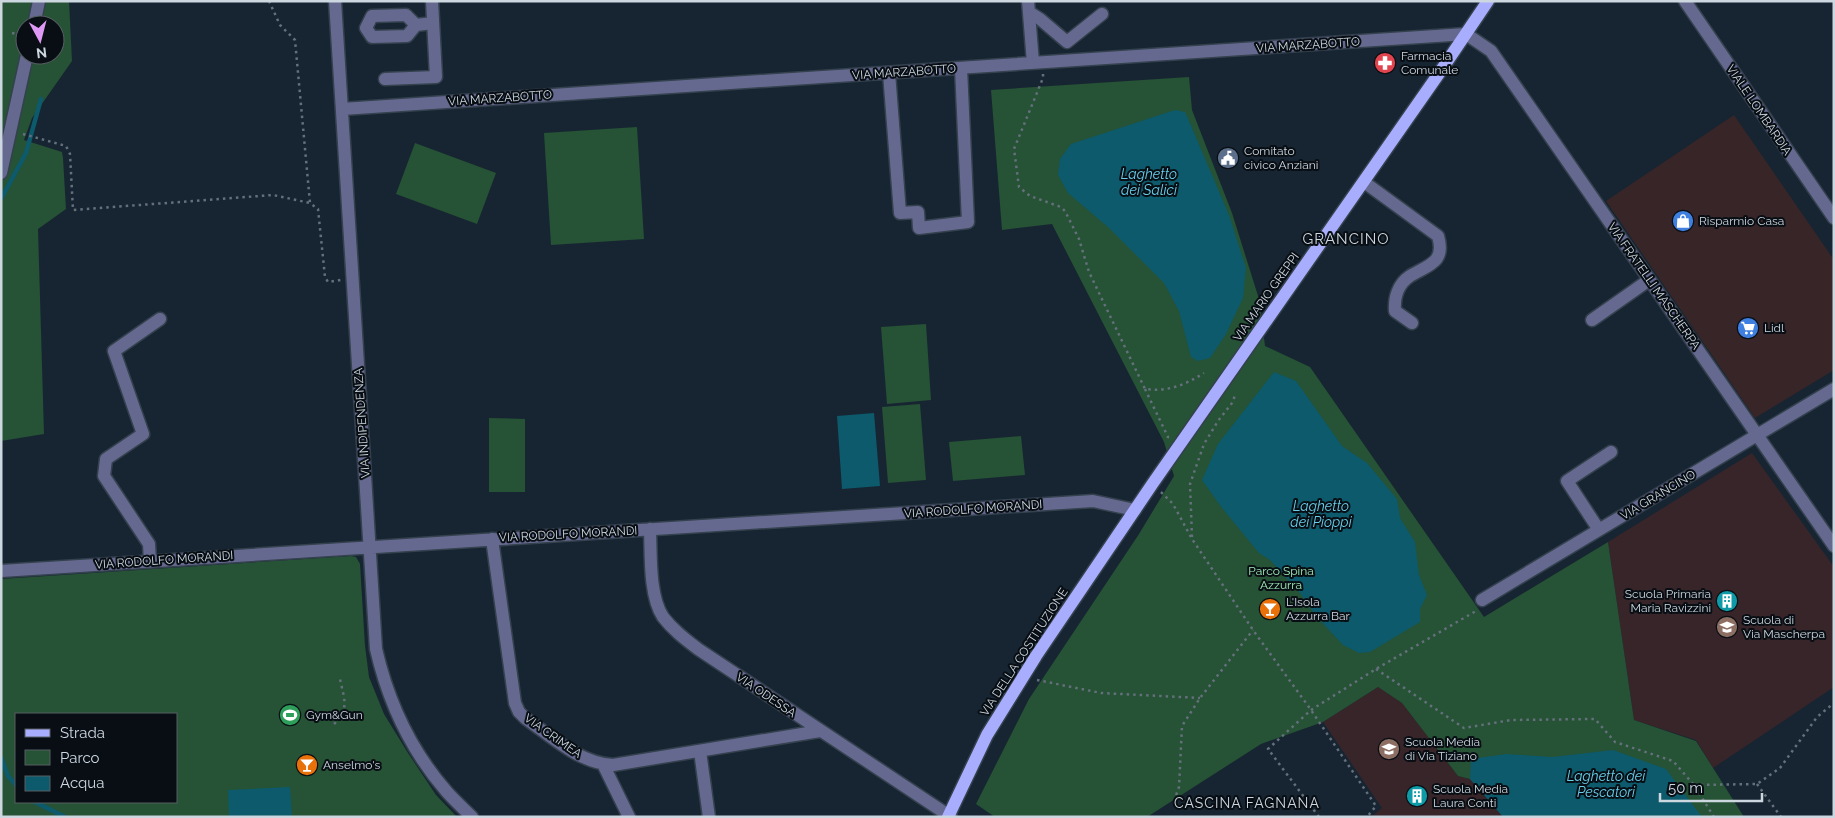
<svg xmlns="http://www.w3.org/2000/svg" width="1835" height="818" font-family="Raleway,sans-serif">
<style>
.commercial{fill:#382527}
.education{fill:#382529}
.green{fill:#265235;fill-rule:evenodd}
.water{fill:#0c5a6c}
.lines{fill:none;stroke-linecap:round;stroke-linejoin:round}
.stream{stroke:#0c5a6c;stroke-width:4.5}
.minor-casing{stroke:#34414e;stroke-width:15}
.major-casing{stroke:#34414e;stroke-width:15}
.path{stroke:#64707c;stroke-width:2.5;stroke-dasharray:2.5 4;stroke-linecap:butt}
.minor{stroke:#66698f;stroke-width:12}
.major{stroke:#a9adfd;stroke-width:12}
.labels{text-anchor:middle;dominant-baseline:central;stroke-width:4;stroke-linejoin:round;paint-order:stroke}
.street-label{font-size:12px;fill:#cdd7e0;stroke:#080e13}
.poi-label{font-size:12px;fill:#cdd7e0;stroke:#080e13;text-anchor:start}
.park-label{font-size:12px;fill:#a1ecb8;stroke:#080e13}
.water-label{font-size:14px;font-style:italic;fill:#67cfec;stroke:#080e13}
.neighbourhood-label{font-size:14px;letter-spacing:1px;fill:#cdd7e0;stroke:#080e13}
.quarter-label{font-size:15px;letter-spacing:1px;fill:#cdd7e0;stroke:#080e13}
</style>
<rect width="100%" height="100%" fill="#172532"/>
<path class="commercial" d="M1734 115 1834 260V370L1755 418 1606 201Z"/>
<path class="education" d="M1752 453 1834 567V687L1713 768 1696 740 1634 720 1608 542Z
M1378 687 1402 703 1458 776 1470 779 1503 817H1371L1382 808 1323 722Z"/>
<path class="green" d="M1 1H69L72 61 32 118 24 140 62 152 63 158 66 209 38 229 44 434 1 441ZM25 25H55V55H25Z
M1189 77 1192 110 1232 213 1259 299 1265 346 1310 367 1484 617 1608 542 1634 720 1696 741 1744 817H1505L1470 779 1458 776 1402 703 1378 687 1323 722 1261 744 1147 817H995L976 804 1029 699 1139 534 1174 476 1164 442 1052 224 1002 230 991 90Z
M637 127 644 239 551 245 544 133Z
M415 143 496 173 477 224 396 194Z
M926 324 931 400 887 404 881 327Z
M920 404 926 480 888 483 882 407Z
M489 418 525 419V492H489Z
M1021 436 1025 475 953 481 949 442Z
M351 556 356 557 360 564 365 646 369 677 384 714 408 753 436 795 457 817H1V579ZM16 714H176V802H16Z"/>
<path class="water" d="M1175 110 1185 112 1189 121 1229 215 1246 268 1243 298 1226 334 1210 358 1198 361 1191 357 1179 311 1164 283 1109 228 1068 193 1058 175 1060 159 1071 144Z
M1274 372 1296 381 1342 446 1367 463 1397 499 1400 518 1415 542 1419 575 1427 595 1420 609V622L1370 652 1359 653 1343 645 1316 616 1300 593 1270 560 1259 553 1222 508 1202 480 1218 444Z
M874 413 880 486 842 489 837 416Z
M1613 750 1666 769 1702 817H1503L1470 779 1471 759 1506 754 1553 757Z
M290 787 292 817H229L228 790Z"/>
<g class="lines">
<path class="stream" d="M1 199 26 153 41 99
M1 757 8 776 16 785
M35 802 65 817"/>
<g class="minor-casing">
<path id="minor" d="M335 1 376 649C388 701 411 751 447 792 455 801 464 809 472 817
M1028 1 1033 63
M1685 1 1834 218
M1029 12 1040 19 1067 42 1102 14
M34 25 39 1
M416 25 407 36 372 37 366 28 372 16 406 15 416 25 433 23
M889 73 900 213 918 212 919 228 968 222 961 68
M385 79 436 77 432 1
M342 109 1466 34 1491 51 1834 546
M1 173 27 55
M1364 182 1438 236C1446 263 1428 265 1410 276 1398 284 1394 298 1395 311L1412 323
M1592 320 1649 280
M650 529C651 555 649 596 663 617 673 630 685 639 698 649L951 817
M1599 530 1567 481 1611 452
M492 539 515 703 519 712 525 718C552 737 579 763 613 765L820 731
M150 561 149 544 104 476 106 459 143 434 114 351 160 319
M1 571 1093 501 1135 510
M1482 600 1834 389
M700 751 709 817
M603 764 629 817"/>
</g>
<g class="major-casing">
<path id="major" d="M948 817 987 735 1036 656 1153 483 1440 72 1488 1"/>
</g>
<path class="path" d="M269 1 280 25 295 40 310 203 318 209 325 277 328 282 341 280
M12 33 25 36
M1043 74V78L1014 149 1019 187 1030 196 1061 207 1065 211 1079 239 1089 272 1145 389C1168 392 1185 385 1204 373
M23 134 66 146 70 154 73 210 273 195 310 203
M1145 389 1168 437 1166 440
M1161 492 1173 504 1192 539 1253 630 1311 710 1376 806 1367 817
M1192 537 1190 484 1204 444 1218 421 1232 403 1236 393
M1376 669 1464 728 1511 720 1595 719 1615 742 1673 761 1694 785 1714 817
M1037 680 1101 693 1200 698
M334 724C350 708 344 699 340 679
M1757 784 1781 817
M1694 785 1757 784 1780 768 1817 717 1834 703
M1174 801 1179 787 1182 726 1200 698 1253 630
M1319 817 1268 749 1311 710 1376 669 1476 611"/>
<use href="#minor" class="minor"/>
<use href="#major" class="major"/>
</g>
<defs>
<g id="pharmacy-disc" transform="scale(1.125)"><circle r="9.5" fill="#e0444e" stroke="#080e13"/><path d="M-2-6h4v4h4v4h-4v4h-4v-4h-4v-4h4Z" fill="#fff"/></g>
<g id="civic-disc" transform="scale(1.125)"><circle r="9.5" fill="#5c6f8a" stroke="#080e13"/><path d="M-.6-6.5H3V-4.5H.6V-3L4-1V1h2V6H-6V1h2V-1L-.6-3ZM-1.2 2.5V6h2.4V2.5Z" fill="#fff"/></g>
<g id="shop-disc" transform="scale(1.125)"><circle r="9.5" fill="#3f7fe0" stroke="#080e13"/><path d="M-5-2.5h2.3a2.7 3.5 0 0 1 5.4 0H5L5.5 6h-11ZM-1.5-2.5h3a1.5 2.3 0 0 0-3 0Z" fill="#fff"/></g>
<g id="supermarket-disc" transform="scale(1.125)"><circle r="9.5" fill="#3f7fe0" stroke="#080e13"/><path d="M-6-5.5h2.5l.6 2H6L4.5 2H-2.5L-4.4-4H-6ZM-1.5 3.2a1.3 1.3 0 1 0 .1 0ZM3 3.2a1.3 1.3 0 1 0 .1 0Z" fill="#fff"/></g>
<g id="building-disc" transform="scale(1.125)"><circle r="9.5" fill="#0f9aa8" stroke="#080e13"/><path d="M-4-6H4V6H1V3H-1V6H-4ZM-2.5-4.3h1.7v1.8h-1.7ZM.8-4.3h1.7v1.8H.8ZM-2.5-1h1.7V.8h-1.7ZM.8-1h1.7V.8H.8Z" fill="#fff"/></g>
<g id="bar-disc" transform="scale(1.125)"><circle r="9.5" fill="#e8710a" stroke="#080e13"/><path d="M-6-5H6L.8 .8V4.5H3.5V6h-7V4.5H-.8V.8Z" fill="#fff"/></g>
<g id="school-disc" transform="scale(1.125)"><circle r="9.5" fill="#8d6e63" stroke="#080e13"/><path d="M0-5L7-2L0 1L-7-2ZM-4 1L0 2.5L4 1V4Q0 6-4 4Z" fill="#fff"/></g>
<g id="stadium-disc" transform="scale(1.125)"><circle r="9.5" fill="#2e9e5b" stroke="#080e13"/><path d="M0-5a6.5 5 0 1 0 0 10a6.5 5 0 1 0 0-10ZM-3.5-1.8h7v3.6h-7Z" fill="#fff"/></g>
</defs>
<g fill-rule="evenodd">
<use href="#pharmacy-disc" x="1385" y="63"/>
<use href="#civic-disc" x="1228" y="158"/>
<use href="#shop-disc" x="1683" y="221"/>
<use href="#supermarket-disc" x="1748" y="328"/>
<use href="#building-disc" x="1727" y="601"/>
<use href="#bar-disc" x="1270" y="609"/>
<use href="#school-disc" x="1727" y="627"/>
<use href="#stadium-disc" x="290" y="715"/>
<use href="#school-disc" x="1389" y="749"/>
<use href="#bar-disc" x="307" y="765"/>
<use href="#building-disc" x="1417" y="796"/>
</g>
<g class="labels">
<g class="street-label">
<text transform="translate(1308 45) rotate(-4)">VIA MARZABOTTO</text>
<text transform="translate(904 72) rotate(-4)">VIA MARZABOTTO</text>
<text transform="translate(500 98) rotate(-4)">VIA MARZABOTTO</text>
<text transform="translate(1759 110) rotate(56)">VIALE LOMBARDIA</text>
<text transform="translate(1654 286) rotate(55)">VIA FRATELLI MASCHERPA</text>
<text transform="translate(1266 297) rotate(-55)">VIA MARIO GREPPI</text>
<text transform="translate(362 423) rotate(-94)">VIA INDIPENDENZA</text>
<text transform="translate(1658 495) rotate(-31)">VIA GRANCINO</text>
<text transform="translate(973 509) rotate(-4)">VIA RODOLFO MORANDI</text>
<text transform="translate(568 534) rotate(-3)">VIA RODOLFO MORANDI</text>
<text transform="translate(164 560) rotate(-4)">VIA RODOLFO MORANDI</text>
<text transform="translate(1024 652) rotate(-57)">VIA DELLA COSTITUZIONE</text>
<text transform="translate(766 695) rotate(34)">VIA ODESSA</text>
<text transform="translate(553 736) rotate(35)">VIA CRIMEA</text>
</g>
<g class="poi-label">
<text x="1401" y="56">Farmacia<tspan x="1401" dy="14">Comunale</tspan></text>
<text x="1244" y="151">Comitato<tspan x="1244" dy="14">civico Anziani</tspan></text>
<text x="1699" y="221">Risparmio Casa</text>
<text x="1764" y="328">Lidl</text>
<text x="1711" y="594" text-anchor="end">Scuola Primaria<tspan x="1711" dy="14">Maria Ravizzini</tspan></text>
<text x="1286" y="602">L'Isola<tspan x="1286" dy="14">Azzurra Bar</tspan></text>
<text x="1743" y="620">Scuola di<tspan x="1743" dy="14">Via Mascherpa</tspan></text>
<text x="306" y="715">Gym&amp;Gun</text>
<text x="1405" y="742">Scuola Media<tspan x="1405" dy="14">di Via Tiziano</tspan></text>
<text x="323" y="765">Anselmo's</text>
<text x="1433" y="789">Scuola Media<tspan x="1433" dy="14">Laura Conti</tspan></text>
</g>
<g class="park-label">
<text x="1281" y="571">Parco Spina<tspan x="1281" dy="14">Azzurra</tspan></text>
</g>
<g class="water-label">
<text x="1149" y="174">Laghetto<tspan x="1149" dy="16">dei Salici</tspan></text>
<text x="1321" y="506">Laghetto<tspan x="1321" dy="16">dei Pioppi</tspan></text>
<text x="1606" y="776">Laghetto dei<tspan x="1606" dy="16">Pescatori</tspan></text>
</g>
<g class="neighbourhood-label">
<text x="1247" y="803">CASCINA FAGNANA</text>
</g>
<g class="quarter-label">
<text x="1346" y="239">GRANCINO</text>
</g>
</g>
<rect width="1835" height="818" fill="none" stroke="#cdd7e0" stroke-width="5"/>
<rect x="15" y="713" width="162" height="90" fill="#080e13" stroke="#575e65"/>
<rect x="25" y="729" width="25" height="8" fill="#a9adfd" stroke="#575e65"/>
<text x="60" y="738" font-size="15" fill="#cdd7e0">Strada</text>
<rect x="25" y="750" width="25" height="15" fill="#265235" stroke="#575e65"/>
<text x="60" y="763" font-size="15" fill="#cdd7e0">Parco</text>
<rect x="25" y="776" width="25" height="15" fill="#0c5a6c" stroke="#575e65"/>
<text x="60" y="788" font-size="15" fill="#cdd7e0">Acqua</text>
<g transform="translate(40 40) rotate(173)"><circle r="24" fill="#080e13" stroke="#575e65"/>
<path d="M0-4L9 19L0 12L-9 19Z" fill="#dd99f3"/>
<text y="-8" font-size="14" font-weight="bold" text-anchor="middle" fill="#cdd7e0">N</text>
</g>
<path d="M1660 793v8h102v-8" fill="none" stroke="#cdd7e0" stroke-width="2.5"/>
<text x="1668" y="793" font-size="15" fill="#cdd7e0" stroke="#080e13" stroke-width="4" paint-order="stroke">50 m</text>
</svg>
